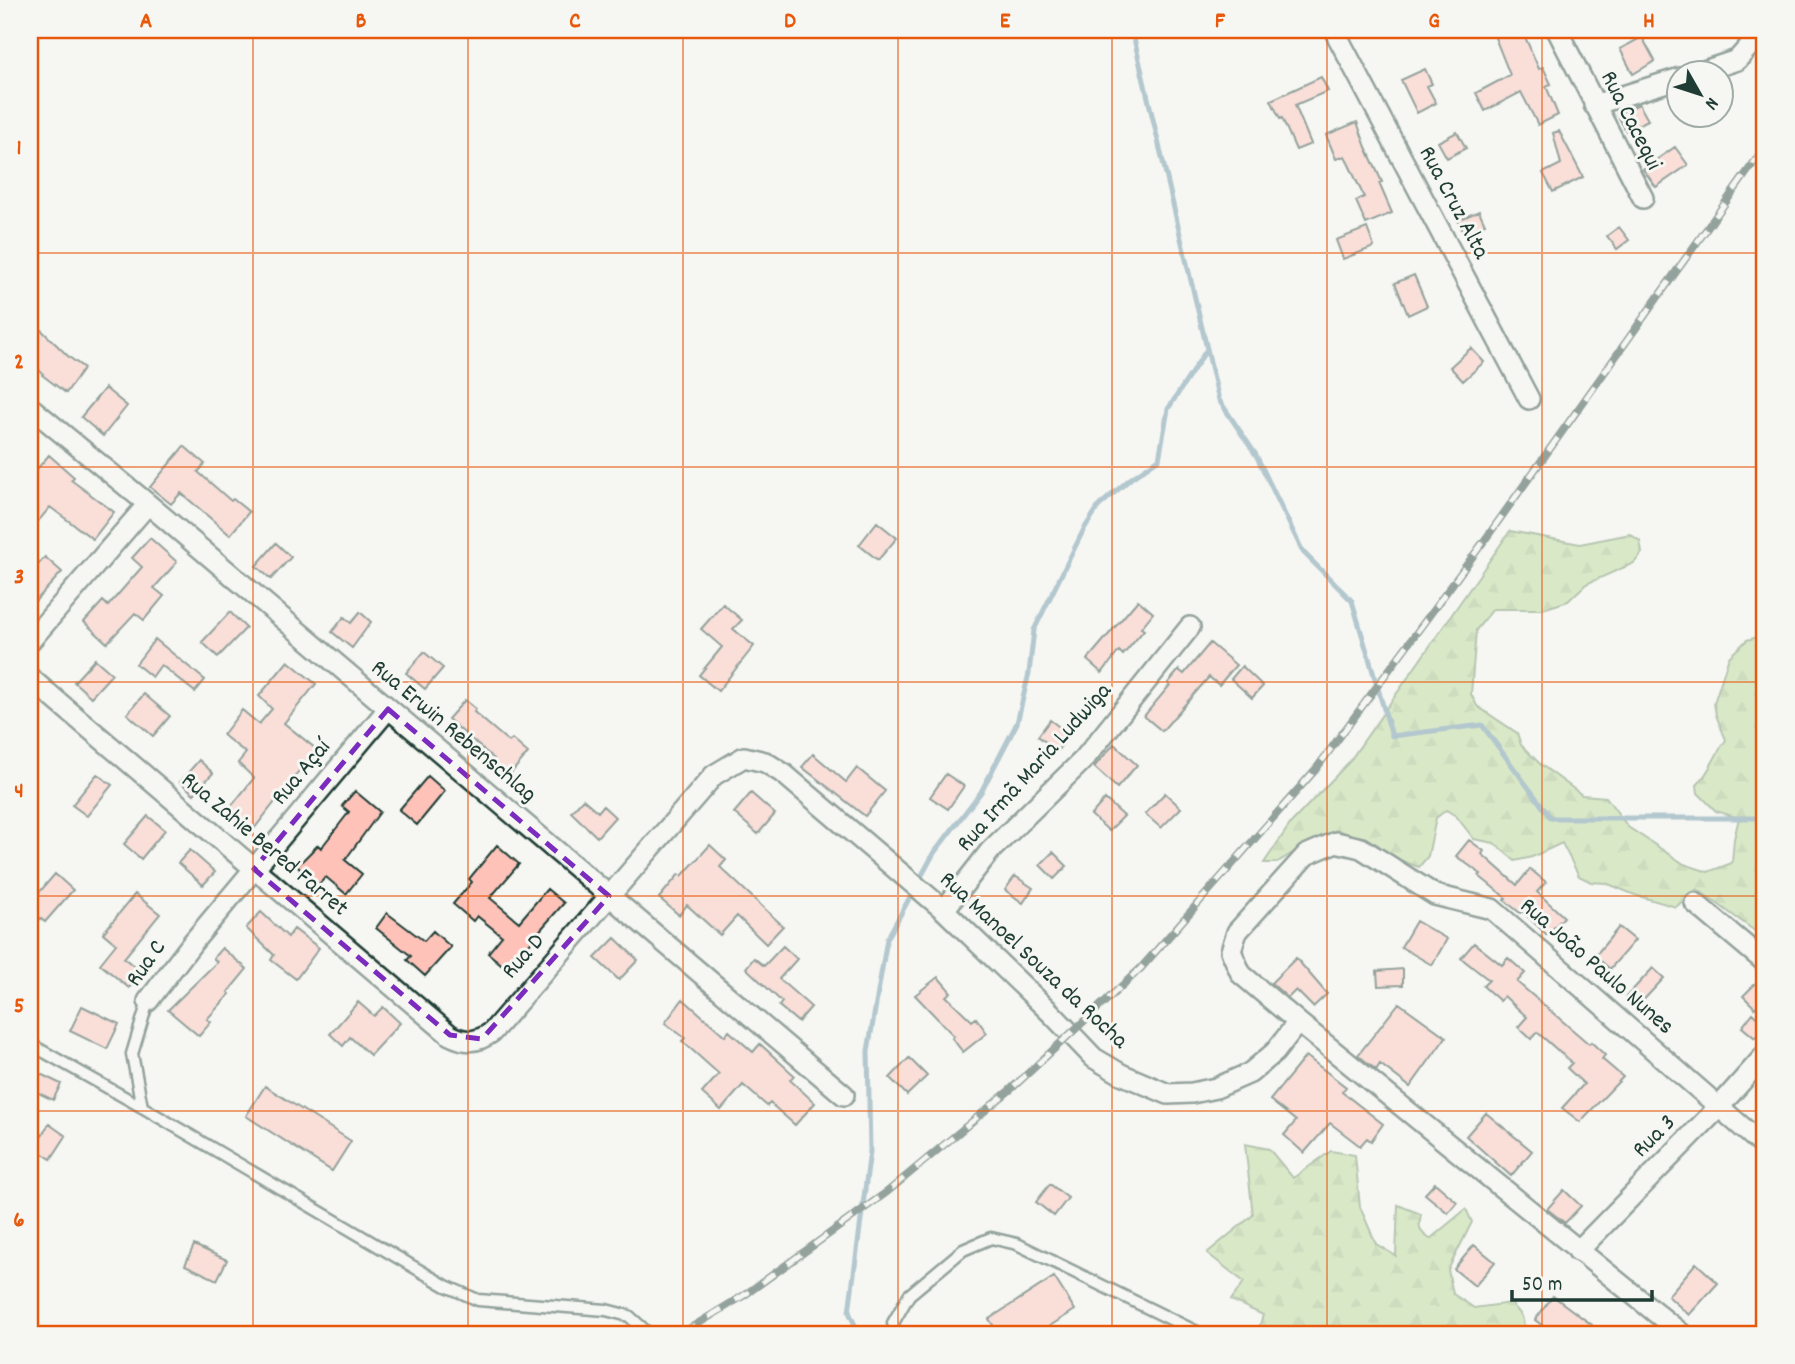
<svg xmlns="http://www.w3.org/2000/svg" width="1795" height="1364" font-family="Dekko,sans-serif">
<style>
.forest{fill:url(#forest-firs);stroke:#6a8b64;stroke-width:2}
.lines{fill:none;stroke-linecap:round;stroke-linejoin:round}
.stream{stroke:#628fa3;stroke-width:5}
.building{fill:#fec2b9;stroke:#1f3d34;stroke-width:2}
.service-casing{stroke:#1f3d34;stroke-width:15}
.minor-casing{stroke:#1f3d34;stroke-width:24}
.service{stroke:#f6f6f2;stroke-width:10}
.minor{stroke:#f6f6f2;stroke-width:19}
.rail-casing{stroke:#1f3d34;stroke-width:8}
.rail{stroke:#f6f6f2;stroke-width:5;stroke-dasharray:16;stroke-linecap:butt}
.marked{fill:none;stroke:#7b2cbf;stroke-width:5;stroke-dasharray:14 9;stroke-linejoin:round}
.grid{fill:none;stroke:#e8590c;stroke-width:2;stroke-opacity:0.55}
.labels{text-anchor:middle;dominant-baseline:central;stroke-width:6;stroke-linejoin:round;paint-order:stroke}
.street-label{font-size:24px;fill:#1f3d34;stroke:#f6f6f2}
.neatline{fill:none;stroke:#e8590c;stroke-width:2.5}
.grid-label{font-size:23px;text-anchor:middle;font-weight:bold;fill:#e8590c}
</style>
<defs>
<pattern id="forest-firs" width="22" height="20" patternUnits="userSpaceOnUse" patternTransform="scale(1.75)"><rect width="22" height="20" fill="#b6d993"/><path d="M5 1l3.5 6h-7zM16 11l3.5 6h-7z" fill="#9cbb7f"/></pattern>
</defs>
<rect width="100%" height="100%" fill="#f6f6f2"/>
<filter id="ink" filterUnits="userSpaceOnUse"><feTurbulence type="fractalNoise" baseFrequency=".0143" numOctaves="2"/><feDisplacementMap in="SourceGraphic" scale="14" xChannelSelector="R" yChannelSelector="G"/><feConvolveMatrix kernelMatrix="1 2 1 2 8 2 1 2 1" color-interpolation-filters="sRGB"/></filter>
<g filter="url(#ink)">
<path class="forest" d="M1510 531 1580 544 1630 534 1640 541 1642 553 1634 563 1586 584 1568 601 1543 609H1493L1476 630 1471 694 1477 706 1517 733 1521 745 1540 764 1582 795 1606 797 1628 827 1684 864 1708 872 1732 863 1734 839 1739 818 1716 811 1698 793 1697 785C1710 772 1715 754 1726 740L1716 715 1714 703 1729 657 1747 640 1758 637 1765 641V933L1759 934 1697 889 1676 907 1635 895 1606 883 1591 882 1579 876 1562 843 1532 857 1515 861 1494 843 1474 839 1456 816 1446 810 1436 818 1428 856 1419 867 1396 859 1375 843 1349 836H1321L1276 863H1264L1291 823 1349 762Z
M1245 1144 1269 1149 1293 1178 1331 1151 1355 1155 1360 1207 1376 1244 1396 1256 1398 1205 1421 1214C1418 1228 1419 1232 1430 1239L1466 1209 1472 1222 1448 1270 1453 1294 1474 1308 1511 1303 1522 1316 1526 1334H1257L1263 1315 1231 1300 1244 1282 1207 1253 1253 1215Z"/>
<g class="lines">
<path class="stream" d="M1132 30 1219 400 1256 455 1303 552 1352 601 1392 736 1482 725 1551 818H1765
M859 1334 849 1312 870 1151 868 1051 887 939 934 853 981 792 1017 723 1029 673 1034 630 1084 529 1099 506 1130 479 1159 459 1168 409 1207 349"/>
</g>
<path class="building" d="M1492 30H1522L1539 69 1543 67 1551 84 1546 86 1558 115 1538 125 1521 92 1485 111 1476 93 1510 75Z
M1642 37 1655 61 1633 74 1620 49Z
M1425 69 1432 84 1427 86 1436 103 1417 113 1401 80Z
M1321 77 1328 91 1295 105 1311 144 1296 150 1282 118 1280 119 1271 100Z
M1639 104 1648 120 1626 131 1617 114Z
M1357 122 1366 147 1382 182 1379 183 1392 213 1366 224 1356 201 1364 197 1345 156 1336 159 1326 135Z
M1559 131 1583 177 1553 192 1543 173 1561 164 1553 133Z
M1457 132 1466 148 1447 158 1438 142Z
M1675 147 1688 165 1656 187 1643 169Z
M1479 211 1485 224 1464 234 1458 220Z
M1619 227 1629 240 1617 249 1607 236Z
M1367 228 1374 247 1343 259 1336 240Z
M1414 275 1427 306 1408 315 1395 283Z
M30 319 69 357 84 368 66 393 42 375 43 374 30 361Z
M1471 348 1484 362 1463 381 1450 367Z
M105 388 127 406 103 436 81 417Z
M184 446 205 464 198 472 231 501 233 499 249 512 230 535 181 493 171 504 150 487Z
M49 455 74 477 71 480 114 512 93 539 50 507 30 531V477Z
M877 522 897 538 878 560 859 545Z
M150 538 177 562 154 588 164 596 144 620 135 613 107 643 84 622 103 601 108 606 142 567 132 558Z
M276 543 291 557 271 579 256 566Z
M45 557 62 572 30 607V574Z
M1138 600 1153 613 1141 628 1144 630 1123 655 1119 651 1102 673 1087 660Z
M723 604 742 620 733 629 754 646 718 691 699 675 722 647 701 629Z
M230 612 246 628 218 657 202 642Z
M360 612 371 622 352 648 332 632 344 617 351 623Z
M155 639 205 680 195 692 161 665 152 677 136 664Z
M1210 643 1236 665 1219 685 1209 677 1162 731 1144 716 1170 685 1168 683 1179 670 1184 674Z
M424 652 443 668 425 689 406 673Z
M95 659 112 674 91 697 74 682Z
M288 661 316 684 284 723 316 749 250 834 225 814 254 778 238 763 246 753 223 735 242 710 259 724 272 709 259 696Z
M1242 666 1263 686 1252 698 1231 679Z
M144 694 170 716 153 736 127 714Z
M465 700 476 709 474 712 509 742 512 739 528 753 506 779 490 765 494 759 448 719Z
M1050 720 1070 735 1057 751 1038 736Z
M1114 744 1137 765 1117 788 1094 767Z
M813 754 846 782 857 768 885 791 865 816 802 767Z
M199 760 213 773 194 794 180 782Z
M97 774 112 785 87 816 72 805Z
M946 774 964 786 948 809 930 797Z
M428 776 445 791 417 825 399 810Z
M355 791 380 812 345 860 362 874 346 894 326 877 317 886 297 866 318 845 321 848 349 812 342 806Z
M751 793 775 814 758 834 734 813Z
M1165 793 1181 808 1161 828 1145 814Z
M583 799 598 812 603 806 615 817 597 837 571 812Z
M1105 799 1124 816 1109 831 1091 815Z
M148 816 165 830 141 859 124 844Z
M1469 840 1484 851 1482 854 1517 885 1530 869 1546 882 1537 892 1564 917 1547 935 1522 911 1520 913 1504 900 1506 898 1479 876 1481 874 1456 856Z
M497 845 519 864 490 898 519 922 547 889 564 903 536 935 521 955 524 958 512 973 488 953 502 936 477 916 473 921 453 904 472 882 469 879Z
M710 845 726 860 720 867 783 926 766 944 737 916 720 935 687 905 679 915 659 898 679 874 682 876Z
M190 850 215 872 203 885 178 863Z
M1053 852 1067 866 1054 879 1040 865Z
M55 874 73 890 45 922 40 918 30 931V903Z
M1015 876 1033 888 1023 903 1005 890Z
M135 894 160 914 124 958 141 972 129 988 100 964 116 944 103 933Z
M261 912 288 937 294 929 319 948 296 979 271 960 274 955 246 928Z
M387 913 424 941 433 931 451 947 425 976 407 960 411 956 376 928Z
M1416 921 1447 939 1432 965 1401 947Z
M1619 927 1635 940 1610 969 1595 956Z
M615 938 638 960 619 980 595 958Z
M1474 943 1502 965 1508 958 1525 973 1517 982 1589 1044 1591 1042 1605 1055 1602 1059 1623 1077 1580 1122 1562 1108 1584 1084 1567 1068 1572 1063 1537 1032 1531 1039 1518 1027 1527 1017 1504 996 1500 1001 1483 986 1489 980 1461 958Z
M783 946 797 959 779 979 811 1007 798 1022 779 1006 782 1002 746 968 754 958 764 966Z
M222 948 247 969 228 992 230 994 207 1019 211 1022 199 1036 168 1010 217 962 213 958Z
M1296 958 1327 994 1313 1007 1296 990 1288 998 1271 983Z
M1653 968 1664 978 1637 1007 1626 997Z
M1403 969V985L1378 986 1377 971Z
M1765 974V996L1755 1008 1743 996Z
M938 977 951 992 946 996 972 1021 976 1018 987 1033 963 1052 952 1038 954 1036 915 995Z
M683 999 725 1036 729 1031 753 1052 760 1044 794 1075 790 1080 815 1103 795 1125 770 1103 767 1106 743 1085 721 1110 702 1093 719 1074 682 1041 685 1038 665 1023Z
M358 1002 374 1016 383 1007 400 1023 370 1055 350 1037 343 1046 330 1034Z
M1399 1003 1446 1037 1410 1087 1380 1064 1376 1070 1358 1055Z
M82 1006 119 1024 107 1049 70 1031Z
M1753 1013 1765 1024 1755 1038 1742 1027Z
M1306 1056 1346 1087 1342 1092 1383 1124 1371 1141 1367 1138 1360 1146 1330 1123 1304 1153 1284 1135 1296 1121 1270 1100Z
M909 1058 927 1076 907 1095 890 1078Z
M30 1069 61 1084 53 1100 30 1089Z
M265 1086 351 1141 332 1171 246 1116Z
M1486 1113 1532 1151 1511 1176 1466 1136Z
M49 1124 66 1136 51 1159 34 1148Z
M1435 1183 1457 1202 1448 1213 1425 1194Z
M1050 1184 1068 1198 1054 1216 1036 1202Z
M1564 1190 1581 1206 1565 1223 1547 1209Z
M194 1245 227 1260 217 1280 185 1265Z
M1474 1245 1495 1262 1475 1286 1454 1269Z
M1696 1263 1718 1283 1689 1315 1668 1296Z
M1054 1277 1075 1310 1037 1334H999L989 1319Z
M1553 1296 1592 1325 1585 1334H1571L1560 1326 1554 1334 1535 1320Z"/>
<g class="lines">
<g class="service-casing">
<path id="service" d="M30 1044 142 1107 446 1286 478 1300 606 1310 629 1316 649 1334
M142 1107 132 1054 148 1001
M896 1334 893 1323 909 1295 963 1250 991 1238 1017 1244 1201 1334"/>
</g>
<g class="minor-casing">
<path id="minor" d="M1334 30 1529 399
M1557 30 1643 198
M1695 74 1737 60 1764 30
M1594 105 1680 78
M30 407 148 504 844 1095
M30 641 148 504
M30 678 450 1035C466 1043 477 1043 492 1032L714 775 744 757 765 762 784 774 944 910 1052 1014 1094 1058 1121 1074 1168 1094 1192 1093 1216 1088 1250 1073 1275 1052 1298 1022 1682 1334
M1695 903 1765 962
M944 910 990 851 1084 759 1190 627
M148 1001 193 942 388 709
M1298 1022 1241 974 1231 951 1237 932 1306 855 1336 842 1361 848 1435 895 1492 909 1765 1147
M1578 1251 1719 1107 1765 1055"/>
</g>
<use href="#service" class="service"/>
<use href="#minor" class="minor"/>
<g class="rail-casing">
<path id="rail" d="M681 1334 746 1294 887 1192 1010 1090 1141 968 1316 769 1487 537 1765 147"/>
</g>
<use href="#rail" class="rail"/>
</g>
</g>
<path d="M0 0H1795V1364H0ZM388 709 609 896 482 1039 450 1035 254 869Z" fill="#f6f6f2" fill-opacity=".55" fill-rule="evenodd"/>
<path class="marked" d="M388 709 609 896 482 1039 450 1035 254 869Z"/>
<path class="grid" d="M253 30V1334M468 30V1334M683 30V1334M898 30V1334M1112 30V1334M1327 30V1334M1542 30V1334M30 253H1765M30 467H1765M30 682H1765M30 896H1765M30 1111H1765"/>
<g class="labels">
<g class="street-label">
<text transform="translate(1630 121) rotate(63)">Rua Cacequi</text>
<text transform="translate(1453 203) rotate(62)">Rua Cruz Alta</text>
<text transform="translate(453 732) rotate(40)">Rua Erwin Rebenschlag</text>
<text transform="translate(1035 768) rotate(-48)">Rua Irmã Maria Ludwiga</text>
<text transform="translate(302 773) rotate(-50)">Rua Açaí</text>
<text transform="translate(264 845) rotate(40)">Rua Zahie Bered Farret</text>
<text transform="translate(524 957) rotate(-49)">Rua D</text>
<text transform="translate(1033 961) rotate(43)">Rua Manoel Souza da Rocha</text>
<text transform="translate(147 964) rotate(-55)">Rua C</text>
<text transform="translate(1596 967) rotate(41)">Rua João Paulo Nunes</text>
<text transform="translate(1655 1137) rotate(-45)">Rua 3</text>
</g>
</g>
<rect width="1795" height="1364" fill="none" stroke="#f6f6f2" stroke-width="77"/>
<g transform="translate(1700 94) rotate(129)"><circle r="33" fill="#f6f6f2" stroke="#a0aca6" stroke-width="2"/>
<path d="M0-5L12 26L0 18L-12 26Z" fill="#1f3d34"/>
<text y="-10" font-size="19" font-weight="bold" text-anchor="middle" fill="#1f3d34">N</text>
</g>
<path d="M1512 1290v10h140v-10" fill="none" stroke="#1f3d34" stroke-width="3.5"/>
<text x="1522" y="1290" font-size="21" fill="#1f3d34" stroke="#f6f6f2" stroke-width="5" paint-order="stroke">50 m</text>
<rect x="38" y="38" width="1718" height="1288" class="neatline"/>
<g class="grid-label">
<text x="146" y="27">A</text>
<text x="361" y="27">B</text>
<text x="575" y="27">C</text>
<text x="790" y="27">D</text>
<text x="1005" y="27">E</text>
<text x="1220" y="27">F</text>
<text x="1434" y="27">G</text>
<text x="1649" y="27">H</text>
<text x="19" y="154">1</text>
<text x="19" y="368">2</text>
<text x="19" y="583">3</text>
<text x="19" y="797">4</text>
<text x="19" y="1012">5</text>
<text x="19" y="1226">6</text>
</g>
</svg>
